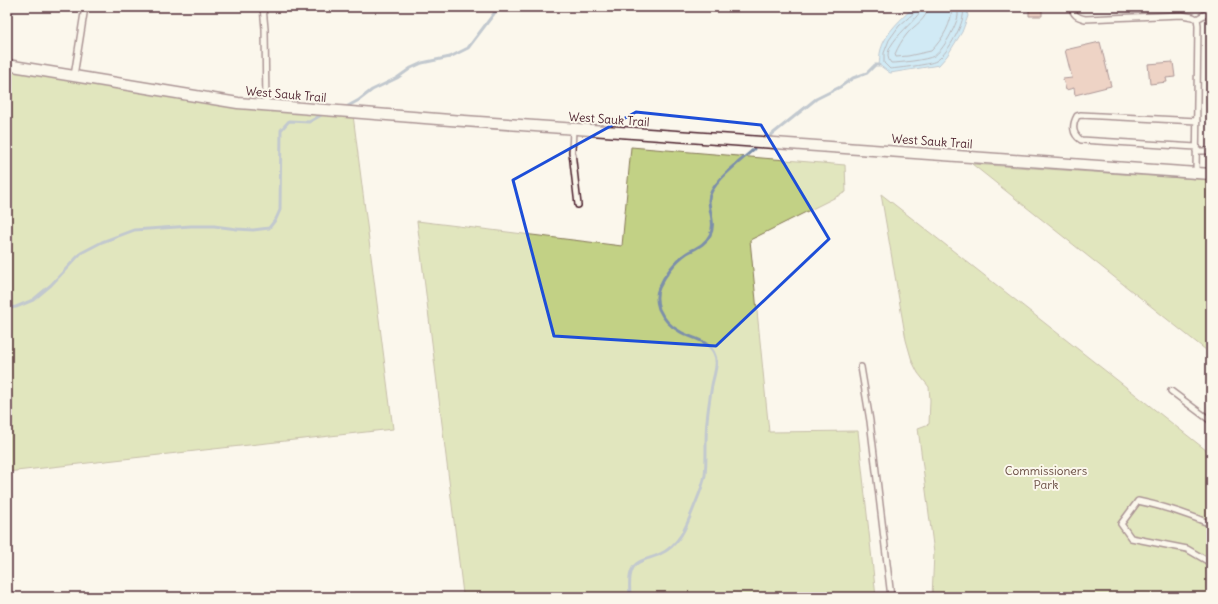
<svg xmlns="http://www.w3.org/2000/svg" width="1218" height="604" font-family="Delius,sans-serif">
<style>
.green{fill:#c2d185;stroke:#867858}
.water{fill:#9ddafe;stroke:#7c8faa}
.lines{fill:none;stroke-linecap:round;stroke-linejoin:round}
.shore{stroke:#6b6a7f;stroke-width:1}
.stream{stroke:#7c8faa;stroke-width:3}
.building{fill:#dda695;stroke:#4a1f2b}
.lane-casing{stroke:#4a1f2b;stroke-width:8}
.street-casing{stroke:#4a1f2b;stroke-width:13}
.lane{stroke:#fbf7ec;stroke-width:5}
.street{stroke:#fbf7ec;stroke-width:10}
.marked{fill:none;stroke:#1d4ed8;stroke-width:3;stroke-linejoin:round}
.labels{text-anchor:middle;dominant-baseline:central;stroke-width:4;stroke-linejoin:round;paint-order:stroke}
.street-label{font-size:12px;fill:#4a1f2b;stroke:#fbf7ec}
.park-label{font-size:12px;fill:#684c42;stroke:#fbf7ec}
</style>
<rect width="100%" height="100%" fill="#fbf7ec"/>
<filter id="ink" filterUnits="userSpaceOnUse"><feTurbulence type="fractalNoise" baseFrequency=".025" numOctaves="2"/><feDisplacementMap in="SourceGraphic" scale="8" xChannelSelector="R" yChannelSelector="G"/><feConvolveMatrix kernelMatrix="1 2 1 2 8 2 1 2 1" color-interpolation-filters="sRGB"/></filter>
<g filter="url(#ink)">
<path class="green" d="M7 67 353 115 393 429 7 472Z
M631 147 845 165 846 192 750 240 769 432 858 431 876 597H454L463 594 417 221 622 246Z
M972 164 1211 180V354Z
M881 194 1211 454V597H932L934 553 918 428 929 424 930 400 929 387 918 373 912 361 906 340Z"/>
<path class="water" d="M914 7H966L968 16 962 32 947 56 939 65 890 73 879 65C880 60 879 55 881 49 886 32 901 19 914 7Z"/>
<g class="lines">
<path class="shore" d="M917 7 916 11 899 26 889 40 884 53V63L890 69C899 68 929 65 936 61 946 56 962 27 963 16 964 13 963 10 963 7
M922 7C921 20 876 46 891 63 899 63 927 60 934 56 943 51 956 26 958 16 958 13 958 10 958 7
M928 7C927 20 914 25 907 34 902 40 898 47 895 54L896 57 908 56 931 51C943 39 952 23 952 7"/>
<path class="stream" d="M348 106 359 100 372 90 397 78 411 68 422 63 450 57 468 48 499 7
M770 136 816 99 840 87 853 78 867 73 875 65H879
M7 308 16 307 33 300 51 285 81 253 102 242 134 230 191 226H214L237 229 253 230 269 228 276 219 280 210 281 130 289 121 309 122 325 113
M630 597C630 589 628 578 632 570 636 559 651 559 660 554 680 545 687 525 694 507 698 497 703 486 705 475 707 457 705 439 707 421 708 409 710 397 712 385 714 375 719 362 714 353 707 339 691 339 679 331 670 326 663 318 659 309 657 303 656 294 659 288 664 276 675 261 687 253 696 248 705 245 710 235 716 224 709 212 709 200 709 184 742 160 754 149"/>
</g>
<path class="building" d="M1029 7H1042V16H1029Z
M1100 42 1111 86 1075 95 1074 88 1066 90 1063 79 1072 78 1065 50Z
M1173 62 1175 77 1166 78 1167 82 1150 84 1148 64Z"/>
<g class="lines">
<g class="lane-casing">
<path id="lane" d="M263 7 265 29 266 105
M1072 7C1073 15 1077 17 1085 19L1182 15 1193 17 1197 19 1198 25 1196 173
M1197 19 1211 11
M74 76 85 7
M573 129 572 152 578 205
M1196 147 1081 140C1072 134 1072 125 1077 116L1081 115 1197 121
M1196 151H1211
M861 367 870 421 891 597
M1171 391 1211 421
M1211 524C1187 514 1163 506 1138 501L1121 524 1131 538 1187 549 1211 563"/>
</g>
<g class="street-casing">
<path id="street" d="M7 65 238 103 450 120 1211 174"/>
</g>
<use href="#lane" class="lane"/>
<use href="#street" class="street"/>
</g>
</g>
<path d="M0 0H1218V604H0ZM636 112 761 125 829 239 716 346 554 336 513 180Z" fill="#fbf7ec" fill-opacity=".55" fill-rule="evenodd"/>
<path class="marked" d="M636 112 761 125 829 239 716 346 554 336 513 180Z"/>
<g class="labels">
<g class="street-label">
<text transform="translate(286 94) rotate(5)">West Sauk Trail</text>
<text transform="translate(609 119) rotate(4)">West Sauk Trail</text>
<text transform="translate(932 141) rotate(4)">West Sauk Trail</text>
</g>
<g class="park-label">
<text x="1046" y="470">Commissioners<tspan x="1046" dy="14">Park</tspan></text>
</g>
</g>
<rect width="1218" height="604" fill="none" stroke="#fbf7ec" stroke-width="24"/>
<rect x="12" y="12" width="1194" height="580" fill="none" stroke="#4a1f2b" stroke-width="1.5" filter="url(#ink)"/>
</svg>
